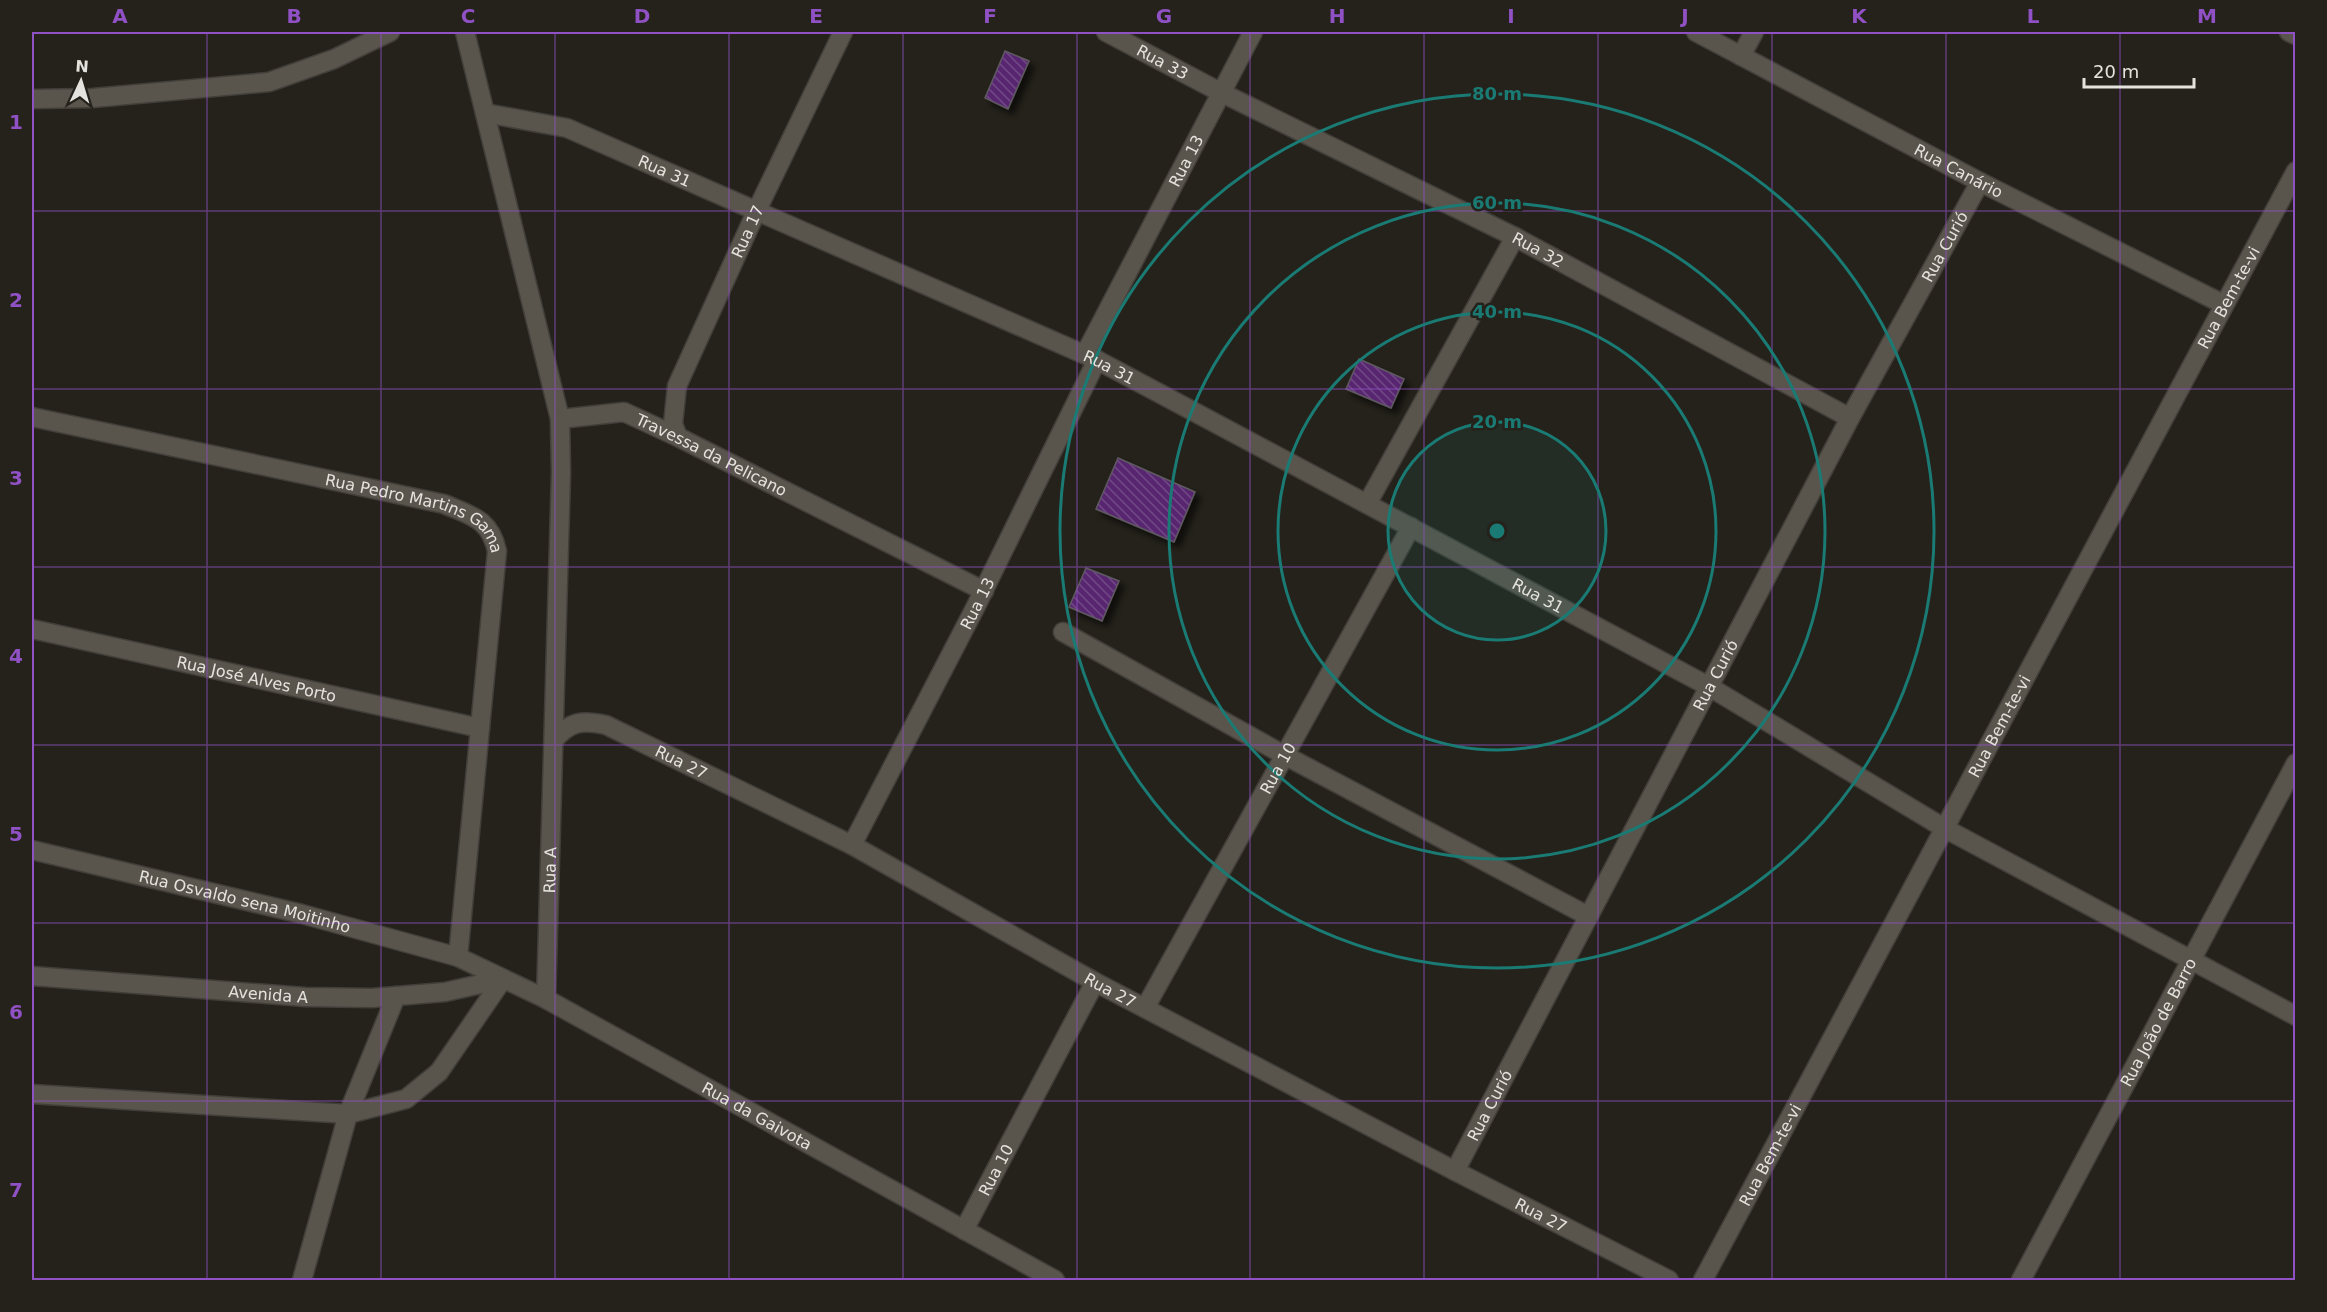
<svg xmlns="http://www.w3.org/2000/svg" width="2327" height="1312" font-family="'DejaVu Sans',sans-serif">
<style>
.building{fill:url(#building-back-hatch);stroke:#5e5961;stroke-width:1.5;filter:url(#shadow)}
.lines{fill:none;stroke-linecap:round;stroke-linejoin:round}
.street-casing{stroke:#423f3a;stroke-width:21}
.street{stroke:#59554c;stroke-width:18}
.grid{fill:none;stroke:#9051c5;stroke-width:1.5;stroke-opacity:0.55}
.ring{fill:none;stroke:#1a7b74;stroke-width:3}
.labels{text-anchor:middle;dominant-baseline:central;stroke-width:5;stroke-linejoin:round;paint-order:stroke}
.street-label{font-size:16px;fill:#e5e3de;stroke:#25221b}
.centre{fill:#1a7b74;stroke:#25221b;stroke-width:3}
.ring-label{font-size:18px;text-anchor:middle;font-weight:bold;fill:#1a7b74;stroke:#25221b;stroke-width:5;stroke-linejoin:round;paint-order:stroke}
.neatline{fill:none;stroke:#9051c5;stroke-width:2}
.grid-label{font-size:20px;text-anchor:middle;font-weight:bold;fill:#9051c5}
</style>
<defs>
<pattern id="building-back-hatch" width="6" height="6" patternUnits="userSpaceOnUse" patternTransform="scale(1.5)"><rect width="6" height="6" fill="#592871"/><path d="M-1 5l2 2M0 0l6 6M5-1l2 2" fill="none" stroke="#714785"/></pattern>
<filter id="shadow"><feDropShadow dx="5.5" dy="5.5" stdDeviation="3" flood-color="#0009"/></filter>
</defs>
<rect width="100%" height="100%" fill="#25221b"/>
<path class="building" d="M1005 51 1029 61 1008 109 985 98Z
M1359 359 1404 379 1391 408 1346 389Z
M1118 458 1195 492 1174 542 1096 509Z
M1086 568 1119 581 1102 621 1069 607Z"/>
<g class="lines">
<g class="street-casing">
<g id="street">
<path d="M465 32 560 419"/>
<path id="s1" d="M1106 32 1220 92 1515 237 1850 418"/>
<path id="s2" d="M1696 32 1980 182 2223 304"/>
<path d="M2289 32 2296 35"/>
<path d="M1741 56 1754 32"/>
<path d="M32 99 93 98 269 82 334 59 390 32"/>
<path id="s3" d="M485 113 567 128 1097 360 1708 686 1944 828 2296 1016"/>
<path id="s4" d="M1085 354 1253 32"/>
<path id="s5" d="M32 417 444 504C472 516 490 519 497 551L458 957"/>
<path id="s6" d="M678 437 673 424 677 386 757 210 843 32"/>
<path d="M1367 504 1515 237"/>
<path id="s7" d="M32 629 480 728"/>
<path d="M1063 632 1284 755 1588 916"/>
<path id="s8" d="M554 740C570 721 582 720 606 725L852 845 1095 982 1455 1171 1669 1280"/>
<path id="s9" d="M852 845 975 608 1097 360"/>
<path id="s10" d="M32 850 302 914 458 957 546 999 1055 1280"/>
<path id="s11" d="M32 976 305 997 372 998 445 992 503 979"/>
<path id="s12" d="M546 999 561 473 560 419 624 412 678 437 984 591"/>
<path id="s13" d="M1145 1008 1411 527"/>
<path d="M32 1094 348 1114 406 1099 439 1072 503 979"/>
<path id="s14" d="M1455 1171 1850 418 1980 182"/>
<path id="s15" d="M964 1230 1095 982"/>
<path d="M302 1280 348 1114 396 996"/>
<path id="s16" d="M1703 1280 2296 171"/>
<path id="s17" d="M2021 1280 2296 763"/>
</g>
</g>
<use href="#street" class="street"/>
</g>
<path class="grid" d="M207 32V1280M381 32V1280M555 32V1280M729 32V1280M903 32V1280M1077 32V1280M1250 32V1280M1424 32V1280M1598 32V1280M1772 32V1280M1946 32V1280M2120 32V1280M32 211H2296M32 389H2296M32 567H2296M32 745H2296M32 923H2296M32 1101H2296"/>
<circle cx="1497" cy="531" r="109" fill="#1a7b74" fill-opacity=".12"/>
<g class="ring">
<circle cx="1497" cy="531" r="109"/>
<circle cx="1497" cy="531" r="219"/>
<circle cx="1497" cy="531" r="328"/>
<circle cx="1497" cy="531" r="437"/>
</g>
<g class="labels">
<g class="street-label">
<text stroke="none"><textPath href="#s1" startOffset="64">Rua 33</textPath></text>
<text stroke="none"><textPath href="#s4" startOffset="218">Rua 13</textPath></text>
<text stroke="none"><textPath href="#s2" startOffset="297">Rua Canário</textPath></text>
<text stroke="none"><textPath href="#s3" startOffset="190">Rua 31</textPath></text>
<text stroke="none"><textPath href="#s6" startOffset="222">Rua 17</textPath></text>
<text stroke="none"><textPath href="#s14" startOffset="1046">Rua Curió</textPath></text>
<text stroke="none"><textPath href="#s1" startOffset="484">Rua 32</textPath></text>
<text stroke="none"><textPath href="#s16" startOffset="1114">Rua Bem-te-vi</textPath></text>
<text stroke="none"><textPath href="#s3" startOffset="676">Rua 31</textPath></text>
<text stroke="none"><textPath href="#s12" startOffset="742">Travessa da Pelicano</textPath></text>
<text stroke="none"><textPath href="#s5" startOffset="399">Rua Pedro Martins Gama</textPath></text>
<text stroke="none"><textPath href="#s3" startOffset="1162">Rua 31</textPath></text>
<text stroke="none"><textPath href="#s9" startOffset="272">Rua 13</textPath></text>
<text stroke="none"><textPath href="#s14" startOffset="560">Rua Curió</textPath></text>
<text stroke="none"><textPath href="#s7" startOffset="230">Rua José Alves Porto</textPath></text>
<text stroke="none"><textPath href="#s16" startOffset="628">Rua Bem-te-vi</textPath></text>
<text stroke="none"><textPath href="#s8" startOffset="142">Rua 27</textPath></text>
<text stroke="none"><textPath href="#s13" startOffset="274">Rua 10</textPath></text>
<text stroke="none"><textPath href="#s12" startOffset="129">Rua A</textPath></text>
<text stroke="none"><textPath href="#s10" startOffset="219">Rua Osvaldo sena Moitinho</textPath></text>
<text stroke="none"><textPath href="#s8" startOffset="628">Rua 27</textPath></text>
<text stroke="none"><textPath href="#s11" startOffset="237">Avenida A</textPath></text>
<text stroke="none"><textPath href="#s17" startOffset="292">Rua João de Barro</textPath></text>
<text stroke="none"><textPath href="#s14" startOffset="74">Rua Curió</textPath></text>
<text stroke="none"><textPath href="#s10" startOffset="778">Rua da Gaivota</textPath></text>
<text stroke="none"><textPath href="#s16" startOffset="142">Rua Bem-te-vi</textPath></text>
<text stroke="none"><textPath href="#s15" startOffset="68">Rua 10</textPath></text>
<text stroke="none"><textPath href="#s8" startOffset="1114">Rua 27</textPath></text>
</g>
</g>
<circle cx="1497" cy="531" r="9" class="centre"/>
<g class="ring-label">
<text x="1497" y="100">80 m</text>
<text x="1497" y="209">60 m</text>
<text x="1497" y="318">40 m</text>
<text x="1497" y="428">20 m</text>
</g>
<rect width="2327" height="1312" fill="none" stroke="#25221b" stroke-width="66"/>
<g transform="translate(81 81) rotate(4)" stroke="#25221b" stroke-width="4.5" paint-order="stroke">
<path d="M0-4.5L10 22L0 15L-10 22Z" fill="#e5e3de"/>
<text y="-9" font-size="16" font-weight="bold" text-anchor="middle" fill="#e5e3de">N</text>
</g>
<path d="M2084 78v9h110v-9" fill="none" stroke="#e5e3de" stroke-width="3"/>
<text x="2093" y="78" font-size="18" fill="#e5e3de" stroke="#25221b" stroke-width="4.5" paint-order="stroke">20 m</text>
<rect x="33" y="33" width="2261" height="1246" class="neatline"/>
<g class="grid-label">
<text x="120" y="23">A</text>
<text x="294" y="23">B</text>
<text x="468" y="23">C</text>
<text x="642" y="23">D</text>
<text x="816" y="23">E</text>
<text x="990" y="23">F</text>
<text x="1164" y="23">G</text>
<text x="1337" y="23">H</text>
<text x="1511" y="23">I</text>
<text x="1685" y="23">J</text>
<text x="1859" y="23">K</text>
<text x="2033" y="23">L</text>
<text x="2207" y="23">M</text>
<text x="16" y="129">1</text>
<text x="16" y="307">2</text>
<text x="16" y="485">3</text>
<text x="16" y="663">4</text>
<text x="16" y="841">5</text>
<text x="16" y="1019">6</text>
<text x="16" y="1197">7</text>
</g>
</svg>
